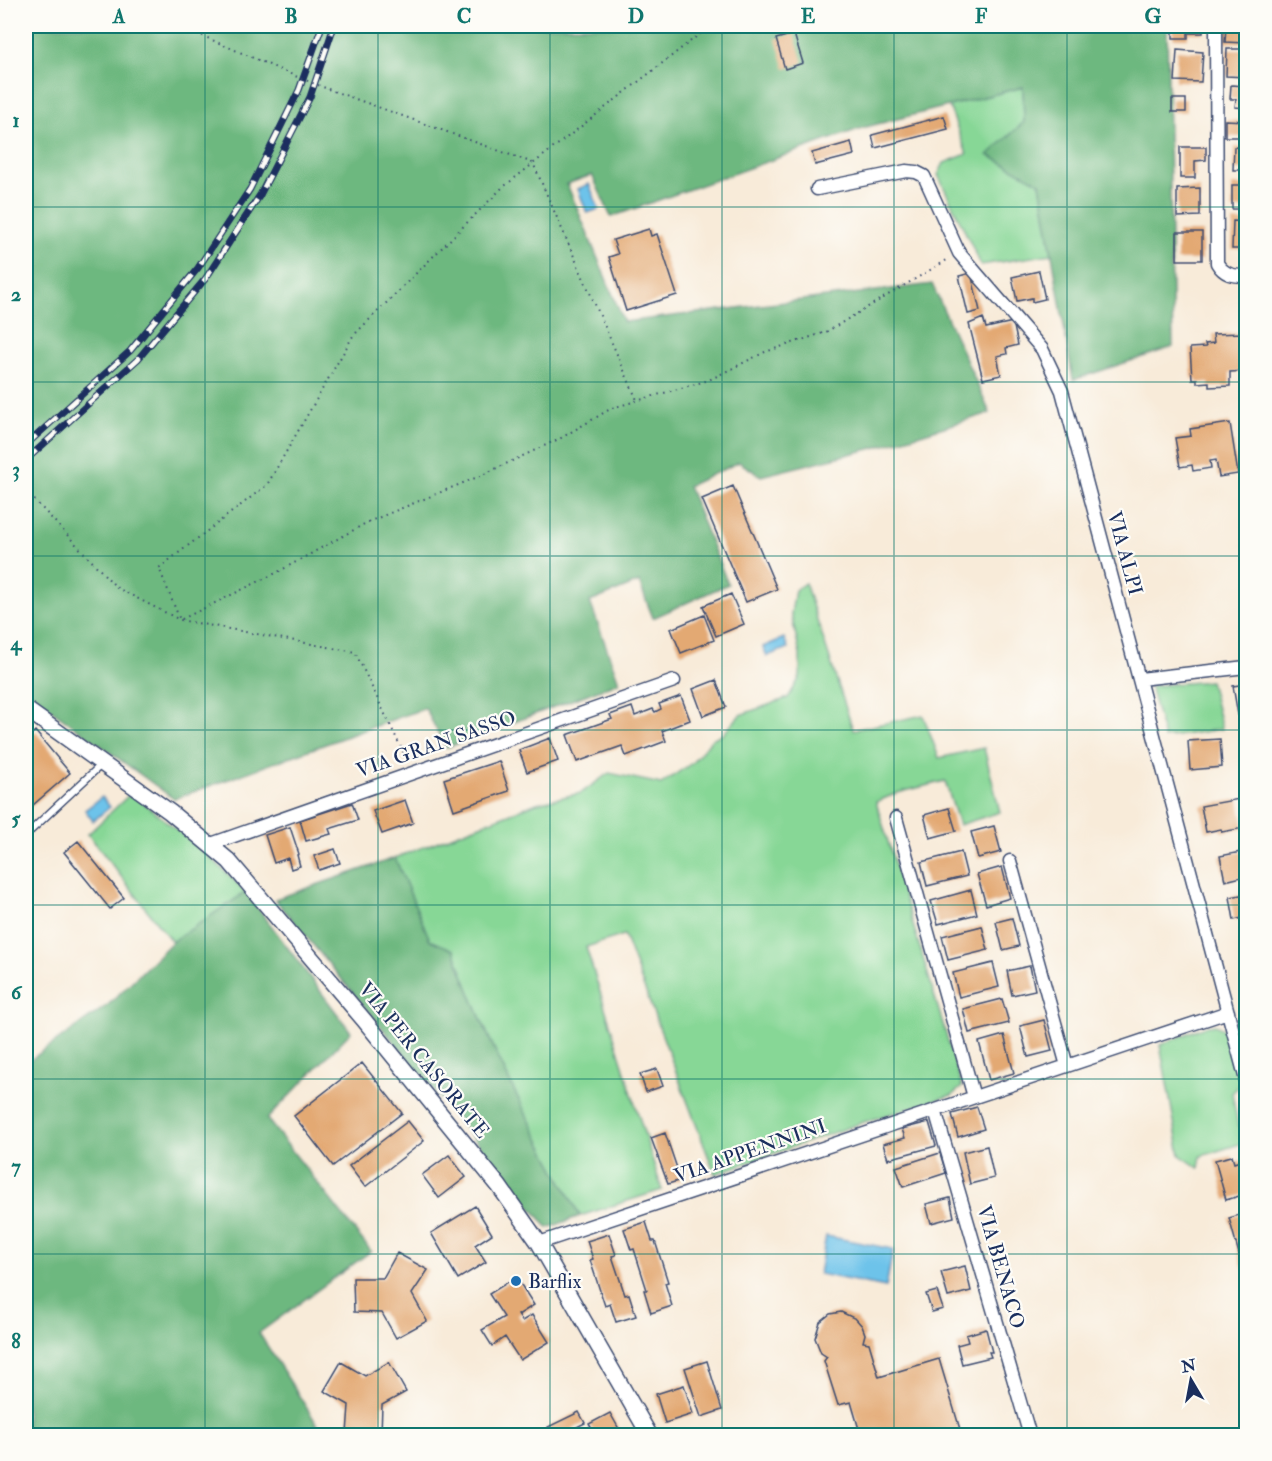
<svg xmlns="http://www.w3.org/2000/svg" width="1272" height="1461" font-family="'IM FELL Double Pica',serif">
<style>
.green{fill:#87d796;stroke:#51837a;stroke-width:1.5}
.forest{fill:#6db87f;stroke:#44746e;stroke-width:1.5}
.water{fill:#6dc3ea;stroke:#4479a4;stroke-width:1.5}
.building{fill:#e3a973}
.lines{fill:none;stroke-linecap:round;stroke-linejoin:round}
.service-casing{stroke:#3c4b70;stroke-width:9}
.minor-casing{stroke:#3c4b70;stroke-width:15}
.tertiary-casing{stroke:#3c4b70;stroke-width:18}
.path{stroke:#3c4b70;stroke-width:2;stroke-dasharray:1.5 4.5;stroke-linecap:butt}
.service{stroke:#fff;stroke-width:6}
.minor{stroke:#fff;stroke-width:12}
.tertiary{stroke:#fff;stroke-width:15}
.rail-casing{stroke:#1b2f5e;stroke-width:7}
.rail{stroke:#fdfcf7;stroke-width:4.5;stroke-dasharray:14;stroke-linecap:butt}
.path-bridge{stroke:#3c4b70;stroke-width:2;stroke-dasharray:1.5 4.5;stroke-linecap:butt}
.grid{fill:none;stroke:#0f766e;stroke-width:1.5;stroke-opacity:0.55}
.poi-dot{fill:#1f6fb2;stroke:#fdfcf7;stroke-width:2}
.labels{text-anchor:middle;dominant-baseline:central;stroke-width:4.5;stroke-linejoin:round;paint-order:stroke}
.street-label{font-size:20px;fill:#1b2f5e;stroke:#fdfcf7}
.poi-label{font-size:20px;fill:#1b2f5e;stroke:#fdfcf7;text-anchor:start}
.neatline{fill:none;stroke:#0f766e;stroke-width:2}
.grid-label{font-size:20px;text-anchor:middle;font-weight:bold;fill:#0f766e}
</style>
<rect width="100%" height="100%" fill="#fdfcf7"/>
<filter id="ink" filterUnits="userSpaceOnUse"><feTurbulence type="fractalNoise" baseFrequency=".0167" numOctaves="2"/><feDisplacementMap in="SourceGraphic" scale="12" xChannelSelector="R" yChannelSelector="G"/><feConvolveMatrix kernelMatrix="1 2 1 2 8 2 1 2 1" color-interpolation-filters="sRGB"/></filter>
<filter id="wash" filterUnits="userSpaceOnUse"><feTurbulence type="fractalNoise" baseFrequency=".008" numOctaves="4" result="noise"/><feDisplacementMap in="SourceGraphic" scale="24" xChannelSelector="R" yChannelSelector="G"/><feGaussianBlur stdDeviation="1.35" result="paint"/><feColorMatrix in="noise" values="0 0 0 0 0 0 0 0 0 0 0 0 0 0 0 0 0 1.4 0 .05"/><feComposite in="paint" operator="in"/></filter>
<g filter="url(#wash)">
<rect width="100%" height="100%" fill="#f8ebd9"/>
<path class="green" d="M1023 87 1024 122 1040 183 1052 254 981 265 938 175 944 163 967 154 949 106Z
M805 583 853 730 923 715 939 758 984 748 1000 812 959 825 945 781 897 793 876 802 962 1087 952 1095 861 1123 715 1174 624 935 586 947 662 1190 580 1216C534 1130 486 1043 454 950L430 941 395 858 537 803 581 793 609 773 661 784 692 763 712 739 725 732 740 715 788 698 800 677V654L791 614 795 590Z
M1210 681 1222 729 1164 738 1150 686Z
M131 793 207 854 246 892 172 942 88 834Z
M1215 1025 1225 1030 1241 1084 1232 1093 1238 1126 1246 1130V1142L1201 1156 1199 1168 1180 1155 1160 1045 1203 1027Z"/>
<path class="forest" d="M26 26H1167L1173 347 1073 380 1040 183 988 155 1024 122 1023 87 862 128 611 217 592 175 567 184 624 322 932 284 990 413 878 447 761 476 739 462 688 486 728 584 653 618 639 582 590 602 619 682 446 748 425 708 174 799 46 706 26 724Z
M395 858 430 940 454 950C486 1043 534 1130 580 1216L548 1228 275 899Z
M246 892 351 1032 267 1119 371 1251 259 1333 324 1435H26V1063L109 1004 172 942Z"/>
<path class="water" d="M589 184 599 209 587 213 578 189Z
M784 638 788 648 767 656 763 647Z
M102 797 110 807 93 821 85 810Z
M826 1236 893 1249 886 1287 819 1274Z"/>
<g id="blocks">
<path class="building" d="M1173 26H1203V33H1188V38H1173Z
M1226 26H1246L1245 43 1225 42Z
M794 34 803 63 785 69 776 39Z
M1227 49H1246V77L1226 76Z
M1177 50 1203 52 1201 82 1175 81Z
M1231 85 1246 86V108L1235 107 1236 99H1230Z
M1172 99H1186V112H1172Z
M944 116 948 129 875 148 872 135Z
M1225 120 1246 121V137H1225Z
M851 142 854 155 815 165 812 153Z
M1180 147H1206V160L1195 161V178H1180Z
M1234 147 1246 148V170H1233Z
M1232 185H1246V209H1232Z
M1200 188V216L1177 217V189Z
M1233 221 1246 222V249H1232Z
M649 229 651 236 657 234 677 295 626 311 609 257 618 254 613 240Z
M1177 232H1202V260H1177Z
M1039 271 1045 299 1032 302V298L1017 301 1012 277Z
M971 273 980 311 968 314 959 276Z
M983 318 986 328 1013 322 1018 345 1006 348 1007 354 997 356 1001 375 983 379 969 324Z
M1245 333 1246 371 1230 372V386L1209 387V382L1197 383V379H1192L1190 348 1206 347 1205 344 1214 343 1213 334Z
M1230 423 1238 474 1219 477 1216 460 1210 461 1211 468 1193 471 1192 465 1180 467 1175 438 1191 436 1190 429Z
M733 486 777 589 746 602 702 499Z
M731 594 744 624 716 636 703 606Z
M704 615 714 640 681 653 671 629Z
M716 680 726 707 703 716 693 689Z
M1246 684V714L1238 715 1233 686Z
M681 696 690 720 662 731 666 741 626 756 622 746 577 762 567 735 612 719 610 715 632 707 635 716 653 709 655 712 661 709 659 704Z
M35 731 70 773 26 811V739Z
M550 738 558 761 527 772 519 750Z
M1220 739 1222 767 1190 770 1188 741Z
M499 761 509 791 454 810 444 779Z
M1239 799 1244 828 1222 832 1221 829 1206 832 1201 806Z
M405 800 413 823 382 834 373 811Z
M352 803 358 820 329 829 331 834 306 841 300 820Z
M949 808 956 831 930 838 924 815Z
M994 826 1001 852 978 858 971 832Z
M290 827 299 854 297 855 300 866 291 869 288 858 274 863 265 835Z
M78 841 124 898 110 909 64 852Z
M335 849 340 863 319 870 314 856Z
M1246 851V876L1225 881 1220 856Z
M961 852 967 876 927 886 921 862Z
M1002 867 1010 898 986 905 977 874Z
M971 890 977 914 938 924 931 901Z
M1246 894V917L1234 920 1230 897Z
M1012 918 1019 946 1003 950 996 922Z
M982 926 988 950 948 960 942 936Z
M993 963 999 987 959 997 953 973Z
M1030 966 1035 990 1012 995 1007 971Z
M1002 999 1009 1023 969 1033 963 1009Z
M1044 1020 1052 1051 1028 1057 1020 1026Z
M1004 1035 1014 1073 989 1080 979 1042Z
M362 1063 402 1113 333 1166 294 1116Z
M657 1069 663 1086 646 1092 640 1074Z
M977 1107 984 1129 958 1137 952 1114Z
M408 1121 424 1141 365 1187 349 1166Z
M929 1122 936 1146 888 1159 883 1144 905 1138 902 1129Z
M665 1133 681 1180 668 1184 651 1138Z
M987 1146 994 1178 970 1184 963 1152Z
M940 1153 946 1173 903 1187 896 1167Z
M449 1155 466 1177 439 1198 422 1175Z
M1232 1156 1234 1163 1243 1160 1246 1173V1194L1226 1200 1215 1160Z
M950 1198 954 1217 931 1223 926 1204Z
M475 1206 492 1234 475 1245 486 1262 458 1279 431 1233Z
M1246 1213V1279L1229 1218Z
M646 1222 652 1241H655L668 1282 665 1283 672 1306 651 1313 644 1290H647L634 1249 631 1250 624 1229Z
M609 1234 616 1255 612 1256 625 1295 629 1294 636 1316 616 1322 610 1304 605 1306 590 1260 593 1259 587 1241Z
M397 1253 428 1270 412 1294 427 1321 396 1338 382 1313 354 1312 353 1278H383Z
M965 1266 971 1291 948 1297 941 1272Z
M516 1277 534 1305 518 1315 522 1321 532 1315 549 1342 520 1360 505 1337 492 1346 482 1330 504 1317 489 1294Z
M937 1291 943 1309 932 1312 926 1294Z
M841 1312 856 1319 862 1326 865 1334 863 1342 869 1343 879 1377 939 1359 962 1436H861L851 1402 838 1405 824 1361 827 1357 821 1353 815 1338 820 1322 830 1314Z
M986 1329 992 1352H989L991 1357 962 1364 957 1345 968 1342 966 1335Z
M707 1361 722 1410 701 1417 685 1368Z
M341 1362 365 1376 389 1362 406 1392 382 1405 381 1434H347L349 1405 324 1391Z
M684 1385 693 1414 665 1423 656 1394Z
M579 1412 585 1423 571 1430 572 1434 569 1436H552L548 1427Z
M610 1413 623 1436H596L589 1424Z"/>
</g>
</g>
<g filter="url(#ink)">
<use href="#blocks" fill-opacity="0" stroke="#3c4b70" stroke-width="1.5"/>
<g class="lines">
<g class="service-casing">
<path id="service" d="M26 835 102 764"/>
</g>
<g class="minor-casing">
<path id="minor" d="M1216 26 1217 263C1224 275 1233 276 1246 276
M817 189 906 171 916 172 924 176 959 253 1042 349 1062 391 1246 1080
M1140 679 1246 667
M896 818 974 1097
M211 844 674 681
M1010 861 1067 1066
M935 1110 1030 1436
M539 1243 1228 1012"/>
</g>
<g class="tertiary-casing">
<path id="tertiary" d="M26 709 170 812 229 861 364 1020 499 1186 539 1243 650 1436"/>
</g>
<path class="path" d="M180 26 290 74
M710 26 502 188 353 336 267 485 159 568 180 620 276 573 368 522 480 476 561 438 612 408 709 380 765 352 826 332 947 260
M328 89 533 163 637 400
M26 491 117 588 180 620 355 652 408 762"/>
<use href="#service" class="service"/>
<use href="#minor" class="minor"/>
<use href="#tertiary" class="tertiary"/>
<g class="rail-casing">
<path id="rail" d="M26 445 130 351 198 268 250 189 299 90 322 26
M26 460 138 359 206 278 260 195 310 97 334 26"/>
</g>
<use href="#rail" class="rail"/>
<path class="path-bridge" d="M290 74 328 89"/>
</g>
</g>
<path class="grid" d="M205 26V1436M378 26V1436M550 26V1436M722 26V1436M894 26V1436M1067 26V1436M26 207H1246M26 382H1246M26 556H1246M26 730H1246M26 905H1246M26 1079H1246M26 1254H1246"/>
<circle class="poi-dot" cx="516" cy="1281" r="6"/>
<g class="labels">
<g class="street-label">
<text transform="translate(1125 553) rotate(75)">VIA ALPI</text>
<text transform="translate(436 744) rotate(-19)">VIA GRAN SASSO</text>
<text transform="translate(424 1060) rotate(51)">VIA PER CASORATE</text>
<text transform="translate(750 1151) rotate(-19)">VIA APPENNINI</text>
<text transform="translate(1001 1267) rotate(74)">VIA BENACO</text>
</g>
<g class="poi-label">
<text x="528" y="1281">Barflix</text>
</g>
</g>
<rect width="1272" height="1461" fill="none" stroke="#fdfcf7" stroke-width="66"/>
<g transform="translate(1191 1380) rotate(350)" stroke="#fdfcf7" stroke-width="4.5" paint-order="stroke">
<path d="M0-4.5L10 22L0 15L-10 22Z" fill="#1b2f5e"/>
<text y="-9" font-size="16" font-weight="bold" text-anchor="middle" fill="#1b2f5e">N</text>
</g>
<rect x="33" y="33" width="1206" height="1395" class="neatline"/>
<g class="grid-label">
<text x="119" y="23">A</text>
<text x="291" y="23">B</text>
<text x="464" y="23">C</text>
<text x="636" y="23">D</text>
<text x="808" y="23">E</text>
<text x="981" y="23">F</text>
<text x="1153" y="23">G</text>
<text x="16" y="127">1</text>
<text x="16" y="301">2</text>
<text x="16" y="476">3</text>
<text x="16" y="650">4</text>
<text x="16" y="825">5</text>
<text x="16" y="999">6</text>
<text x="16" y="1173">7</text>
<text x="16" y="1348">8</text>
</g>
</svg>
